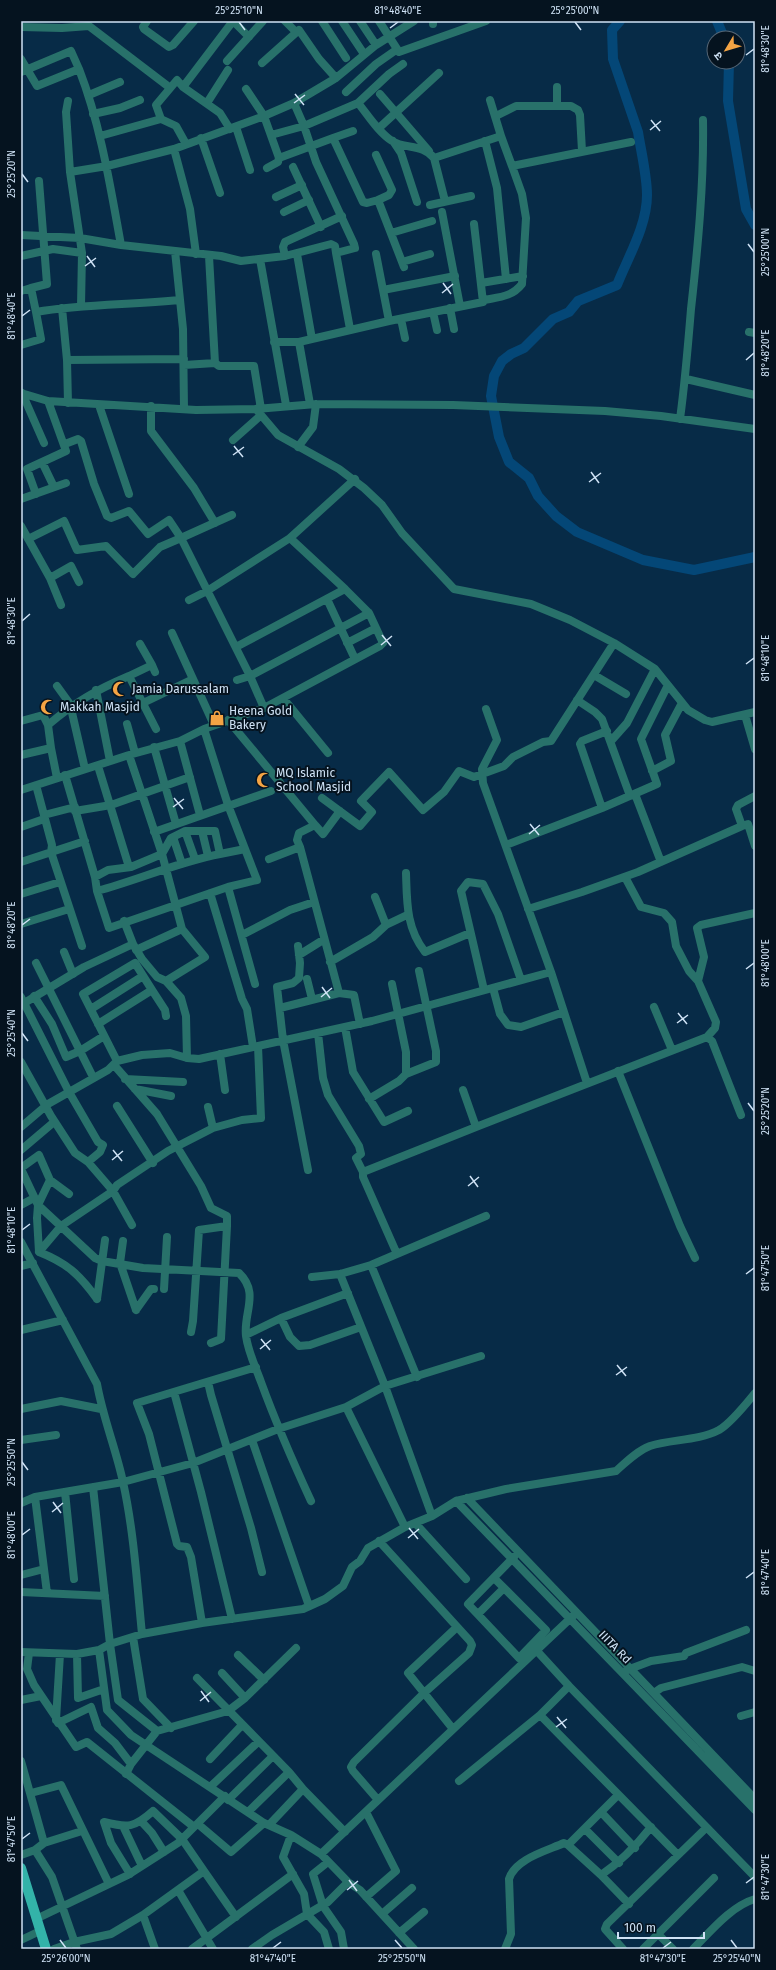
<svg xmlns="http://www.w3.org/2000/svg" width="776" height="1970" font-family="'Fira Sans','Noto Sans Devanagari',sans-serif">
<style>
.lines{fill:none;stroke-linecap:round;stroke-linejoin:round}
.river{stroke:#044777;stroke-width:10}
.minor{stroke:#28716a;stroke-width:8}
.major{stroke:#33b3a9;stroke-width:10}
.ticks{fill:none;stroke:#cfe2f5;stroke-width:1.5}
.labels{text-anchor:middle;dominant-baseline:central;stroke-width:4;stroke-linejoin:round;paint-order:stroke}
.poi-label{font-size:12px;fill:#cfe2f5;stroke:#05131f;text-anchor:start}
.street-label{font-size:12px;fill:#cfe2f5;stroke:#05131f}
.neatline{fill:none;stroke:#cfe2f5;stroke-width:1.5}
.ticks-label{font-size:10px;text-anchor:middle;fill:#cfe2f5}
</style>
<rect width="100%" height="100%" fill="#072b47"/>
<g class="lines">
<path class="river" d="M620 21 612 30 613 59 638 132C641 151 647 176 647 195 647 226 628 257 617 285L578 301 569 312 553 319 524 348 511 354 502 361 494 376 491 396 499 437 509 462 529 478 538 496 556 516 577 532 643 560 694 570 755 557
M717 21 724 38
M729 62 728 101 746 209 755 225"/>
<path class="minor" d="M147 21 143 27 144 29 169 47 173 45 194 21
M233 21 249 37
M285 21 296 32
M322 21 346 58
M342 21 364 54
M360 21 376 45
M379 21 399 52 486 21
M433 24V21
M21 27 62 28 89 26 169 87
M21 59 37 86 79 69C101 126 110 185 121 245
M227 61 263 21
M262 63 299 30 319 59 336 78
M21 72 71 51 79 69
M183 87 233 21
M246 89 264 116 279 158 333 138 363 202 367 203 378 200 404 267
M346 92 376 64 396 50
M380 94 429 151
M89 95 120 82
M490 100 501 136
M68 101 66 112 70 172 82 253 81 306
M207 103 228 70
M358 103 389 74 403 64
M557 105V87
M93 114 120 108 140 100
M496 116 516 106H571L578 110 580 115 582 151
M161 119 176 126 186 144
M236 127 250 170
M379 128 439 73
M271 135 304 126 358 103C368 115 378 132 392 141 405 149 423 144 434 158L445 201
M100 136 161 119 156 105 177 80 183 87 220 113 230 129
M201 138 220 193
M333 138 353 131
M393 141 401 153 417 202
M485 141 497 188 506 279
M174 149 190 209 196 254
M376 155 392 190 389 195 378 200
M434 158 501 136 512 166 631 142
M293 167 321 227
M267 168 278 162 279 158
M70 172 107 166 174 149 264 116 294 103 336 78 376 45 414 21
M276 197 302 185
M430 205 471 196
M284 212 309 200
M442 212 460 306
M391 233 432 221
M21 235 80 238 121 245 221 256 241 261 285 256 331 244 335 246 336 253 355 248 354 244 316 162 304 126 294 103
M175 251 183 329 184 409
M336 253 350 329
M297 254 312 339
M376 254 383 290
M21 256 53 249 82 253
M209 256 215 363 219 366H254L261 409
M285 256 283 247 285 242 342 216
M260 259 286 405
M402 262 430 254
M481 283 523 276
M31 288 47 284 39 181
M21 291 31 288 36 312
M484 300C499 297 512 297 522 284L526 218 522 194 512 166
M62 308 67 360 68 403
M450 308 454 329
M433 312 437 330
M401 319 405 338
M389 321 483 302 474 224
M749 332 755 333
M274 342H299
M21 345 41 339 36 312C83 304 131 305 179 300
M67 360 184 359
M184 365 215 363
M686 379 755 395
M21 393 48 401 196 410 256 409 316 404 453 405 605 411 661 416 755 429
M22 393 44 443
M310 404 299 342 389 321 383 290 455 276
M99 405 129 494
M151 406V431L194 488 215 523
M256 409 278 435 339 469 364 488 382 505 402 533 454 589 531 604 570 620 614 643 655 669 688 710 705 720 712 722 755 712
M680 419C685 382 688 346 691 309 698 246 704 183 703 120
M233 440 260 416
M65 444 78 439 81 441 94 484 107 516 111 518 129 511 148 534 169 520 181 538 232 515
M298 447 313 427 316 404
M42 462 54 487
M36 494 27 469 66 451 48 401
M21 499 66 483
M21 526 50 578 61 605
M28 539 64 521 77 550 106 546 133 574 160 547 181 538 250 676 264 708
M50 578 71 566 79 582
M345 589 369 613
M327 599 355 659
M189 600 207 591 290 538
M172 633 214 725
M347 643 376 628
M140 644 152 665
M236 647 345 589 290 538 355 479
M594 675 626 694
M129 676 152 665 155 672
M57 686 70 704 85 769
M96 690 110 761
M283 698 328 753
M577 700 595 712 602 719 630 796
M143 703 193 679
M486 709 497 740 482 769 483 783 551 972 587 1083
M745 715 755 749
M228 720 315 825 299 833 297 840 300 847 269 859
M21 721 43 715 48 725 51 748 21 755
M127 724 135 753
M48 725C75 702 96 690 129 676L156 729
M180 741 200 815
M611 741 627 723 655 669
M154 747 176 824
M51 748 57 778
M129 755 162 854 182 929 136 950
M98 766 129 867
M652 771 671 761 665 735 682 703
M65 775 95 877 97 891 109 928 228 887 257 880 228 805 204 729
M36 785 52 845 51 852 82 946
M21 790 129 755 180 741 204 729 264 708 380 646 383 643 369 613 250 676 237 680
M635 794 661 862
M755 796 738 805 736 809 742 826 748 824 755 846
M322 798 360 826 372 812 361 801 389 772 423 810 444 792 459 771 474 777 504 766 513 757 543 742 551 741 614 643
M602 808 657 784 641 739 668 685
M75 811 111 805 190 777
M44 815 75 807
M315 825 323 834 340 811
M21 827 44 819
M185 831 195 859
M202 831 208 856
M154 832 271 791
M173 837 182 864
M506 845 602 808 580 744 582 741 607 731
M300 847 339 993 354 995 360 1024
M220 854 245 849
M21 862 85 841
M406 873C407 902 406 928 425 952L470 933
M95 877 108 870 131 867 162 854 171 838 185 831H215L220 854C178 862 138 880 97 891
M625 877 641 907 664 913 672 922 676 946 689 971 698 981
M228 887 255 984
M210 893 242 999 247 1009 253 1047
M21 894 60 882
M375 897 386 925
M528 909 582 892 638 872 742 826
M124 921 133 944 142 959 157 977 166 981 181 998 186 1016 187 1058
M21 924 69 909
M242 935 290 910 314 902
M298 946 300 963 299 978 293 983 277 987 283 1040 308 1170
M64 952 73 974
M299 955 323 940
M330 962 373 937 386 925 407 915
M36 963 93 1077
M307 979 312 999
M166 981 205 957 182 929
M392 984 406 1052V1074
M493 988 500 1014 508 1025 521 1027 564 1012
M152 990 165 1010 166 1016
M484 990 461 891 468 882 483 884 498 914 521 980
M34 996 52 1024 66 1057 80 1051 104 1036
M21 997 69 1092 98 1142 103 1145 100 1152 88 1162
M21 1005 84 967 133 944
M654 1007 672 1050
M280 1008 339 993
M91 1009 143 976
M98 1024 152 990 135 963 83 994 117 1061
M345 1027 353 1072 384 1122 408 1111
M318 1033 323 1078 328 1095 359 1146 361 1154 356 1158 363 1172
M707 1037 715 1028 716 1022 698 981 704 957 697 928 701 925 755 913
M220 1054 225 1090
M21 1062 51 1116 75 1153 88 1162 113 1191 132 1225
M114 1065 157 1114 201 1186 211 1208 227 1216V1226
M618 1071 680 1226 695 1258
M125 1079 183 1082
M135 1089 171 1096
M463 1090 476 1127 707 1037 712 1041 741 1115
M369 1099 399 1081 406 1074 436 1062V1051L419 971
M117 1106 153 1163
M21 1127 48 1104 108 1070 117 1061 142 1055 170 1053 187 1058 199 1059 372 1021 551 972
M213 1128 242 1120 261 1118 258 1046
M21 1150 54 1122
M21 1168 39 1155 50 1180 69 1194
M21 1169 38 1205 95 1258 102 1261 143 1268 239 1273C260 1293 243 1313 246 1336 248 1352 256 1368 261 1382 276 1423 293 1462 311 1501
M50 1180 38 1205 37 1218 39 1252C67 1263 80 1275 97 1299
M21 1205 34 1198
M123 1241 120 1263 136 1310
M21 1242 97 1384C103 1418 116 1449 123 1482 134 1532 137 1584 142 1634
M39 1252 61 1226 113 1191 117 1185 168 1151 213 1128 208 1107
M397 1254 363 1177V1172L476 1127
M371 1265 417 1377
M21 1266 33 1263
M340 1274 385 1386 432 1516
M312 1277 340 1274 371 1265 486 1216
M164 1289 167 1237
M97 1299 105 1240
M136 1310 151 1289H154
M281 1318 290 1337 299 1346 310 1345 361 1327
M21 1330 63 1320
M191 1332 193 1321 199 1230 227 1226 221 1339 211 1343
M246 1335 281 1318 348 1293
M208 1382 211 1395 251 1528 262 1572
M174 1392 201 1492 232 1619
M346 1407 405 1527
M21 1409 61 1401 101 1409
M21 1440 56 1435
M252 1440 309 1606
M93 1487 110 1644 118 1700 157 1731
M65 1492 74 1579
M35 1497 47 1593
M467 1498 755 1799
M456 1501 755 1810
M21 1503 35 1497 123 1482 193 1463 278 1429 346 1407 385 1386 481 1356
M416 1524 466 1579
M21 1575 44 1569
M494 1578 546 1630 519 1658 468 1604 514 1557
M21 1592 105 1596
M478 1614 504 1588
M202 1623 191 1557 187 1547 179 1546 177 1544 149 1434 137 1403 256 1367
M133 1637 143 1699 171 1728
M99 1650 107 1710 131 1735 264 1823 291 1835 321 1854 348 1882 360 1890 414 1949
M21 1652 77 1654 99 1650 110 1644 142 1634 202 1623 303 1609 325 1599 343 1586 352 1567 360 1561 368 1548 405 1527 432 1516 456 1501 506 1489 616 1471C626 1462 637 1451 650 1446 672 1439 698 1441 719 1430 731 1423 746 1404 755 1393
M29 1653 27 1669 34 1685 76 1747 87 1742 194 1827
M77 1654 78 1698 104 1689
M238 1655 264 1680
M627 1670 651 1661 684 1656 686 1653 746 1630
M222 1673 245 1698
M197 1678 289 1772 303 1789 269 1825
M569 1686 755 1877
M654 1693 661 1688 742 1667 755 1671
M21 1700 41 1696
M540 1715 678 1855
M741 1716 755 1712
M56 1720 60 1654
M58 1723 91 1707 98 1728 115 1743 131 1764
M453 1729 408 1673 457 1627
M210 1759 242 1725
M21 1761 44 1843
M126 1774 131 1764 157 1731 228 1711 245 1698 296 1648
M459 1781 540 1715 569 1686 537 1651
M210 1787 258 1742
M303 1789 345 1832
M31 1793 61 1785 109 1884
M228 1800 273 1756
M378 1800 353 1771 351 1767 354 1762 424 1693 469 1653 472 1645 470 1641 379 1541
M248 1812 289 1772
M366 1812 396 1871 366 1897
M601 1812 635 1848
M141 1821 152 1833 164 1852
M198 1824 231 1852 264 1823
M123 1826 142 1866
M585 1829 619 1863
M291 1835 283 1857 304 1894 307 1914 324 1932 329 1949
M568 1845 618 1795
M35 1850 52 1877 77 1949
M321 1854 574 1615
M21 1855 35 1850 44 1843 82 1831
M328 1862 313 1874 323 1906 341 1932 344 1949
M130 1874 111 1843 104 1822C128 1828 134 1828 153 1811L182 1839 204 1871
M601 1875C622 1861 636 1846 651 1827
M178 1890 213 1949
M382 1914 412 1888
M143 1915 155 1949
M36 1919 128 1875 178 1843 225 1796
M399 1933 424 1912
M658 1934 673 1949
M21 1940 40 1931
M54 1949 74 1942 111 1934 143 1915 204 1871 236 1917
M192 1949 293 1874
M252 1949 272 1935 328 1902 348 1882
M505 1949 511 1934 509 1879C515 1859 546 1851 564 1843L568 1845 601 1875 629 1904
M623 1949 605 1929 607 1924 706 1828
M643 1949 714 1878
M693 1949C710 1932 731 1906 755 1899"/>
<path class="major" d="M21 1868 46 1949"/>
</g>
<path class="ticks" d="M239 22 245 30M575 22 581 30M390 28 398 22M746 55 754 49M295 94 304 105M294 103 305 95M651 120 660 131M650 130 661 121M22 174 28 182M748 244 754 252M87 256 95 267M85 266 96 258M443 283 451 294M442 293 453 284M22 316 30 310M746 360 754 353M234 446 243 457M233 455 244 447M591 472 599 483M589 482 601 473M22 621 30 614M382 635 391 646M381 645 392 636M746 664 754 658M174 798 183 809M173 807 184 799M530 824 539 835M529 834 540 825M22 925 30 919M746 969 754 963M322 987 330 998M321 997 332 988M678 1013 687 1024M677 1023 688 1015M22 1033 28 1041M748 1103 754 1111M113 1150 122 1161M112 1160 123 1151M470 1176 478 1187M468 1186 479 1177M22 1230 30 1224M746 1274 754 1268M261 1339 270 1350M260 1349 271 1340M617 1365 626 1376M616 1375 627 1367M22 1462 28 1470M53 1502 61 1513M52 1512 63 1503M409 1528 418 1539M22 1535 30 1529M408 1538 419 1529M746 1578 754 1572M201 1691 209 1702M200 1701 211 1692M557 1717 566 1728M556 1727 567 1719M22 1839 30 1833M349 1880 357 1891M746 1883 754 1877M347 1890 358 1881M60 1940 66 1948M395 1940 402 1948M731 1940 737 1948M273 1948 281 1942M663 1948 671 1942"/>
<defs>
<g id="mosque-bare" transform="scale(1.2)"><path d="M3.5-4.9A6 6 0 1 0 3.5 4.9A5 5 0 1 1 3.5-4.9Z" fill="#f4a444" stroke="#05131f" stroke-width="2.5" paint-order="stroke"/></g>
<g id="shop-bare" transform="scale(1.2)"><path d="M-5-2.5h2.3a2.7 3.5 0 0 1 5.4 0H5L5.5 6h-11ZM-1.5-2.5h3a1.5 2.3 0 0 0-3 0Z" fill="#f4a444" stroke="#05131f" stroke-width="2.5" paint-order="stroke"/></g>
</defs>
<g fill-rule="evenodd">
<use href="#mosque-bare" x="120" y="689"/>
<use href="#mosque-bare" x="48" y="707"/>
<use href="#shop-bare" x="217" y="718"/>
<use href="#mosque-bare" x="264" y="780"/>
</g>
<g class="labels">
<g class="poi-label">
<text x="132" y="689">Jamia Darussalam</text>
<text x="60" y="707">Makkah Masjid</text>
<text x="229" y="711">Heena Gold<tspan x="229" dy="14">Bakery</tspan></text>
<text x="276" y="773">MQ Islamic<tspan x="276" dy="14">School Masjid</tspan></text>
</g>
<g class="street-label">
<text transform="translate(615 1647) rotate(46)">IIITA Rd</text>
</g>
</g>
<rect width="776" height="1970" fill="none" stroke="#05131f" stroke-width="44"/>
<g transform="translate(726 50) rotate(232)"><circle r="19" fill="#05131f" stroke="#566675"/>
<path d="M0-3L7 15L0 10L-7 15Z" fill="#f4a444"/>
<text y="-6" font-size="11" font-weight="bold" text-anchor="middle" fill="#cfe2f5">उ</text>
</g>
<path d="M618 1932v6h86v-6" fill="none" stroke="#cfe2f5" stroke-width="2"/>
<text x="624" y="1932" font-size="12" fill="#cfe2f5" stroke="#05131f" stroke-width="3" paint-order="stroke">100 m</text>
<rect x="22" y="22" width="732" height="1926" class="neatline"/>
<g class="ticks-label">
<text x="239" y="14">25°25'10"N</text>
<text x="398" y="14">81°48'40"E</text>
<text x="575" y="14">25°25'00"N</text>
<text transform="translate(765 49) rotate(-90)" y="4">81°48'30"E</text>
<text transform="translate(11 174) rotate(-90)" y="4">25°25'20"N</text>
<text transform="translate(765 252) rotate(-90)" y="4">25°25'00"N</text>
<text transform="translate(11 316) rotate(-90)" y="4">81°48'40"E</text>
<text transform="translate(765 353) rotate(-90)" y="4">81°48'20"E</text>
<text transform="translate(11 621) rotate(-90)" y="4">81°48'30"E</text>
<text transform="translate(765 658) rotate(-90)" y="4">81°48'10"E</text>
<text transform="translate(11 925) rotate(-90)" y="4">81°48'20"E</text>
<text transform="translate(765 963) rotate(-90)" y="4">81°48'00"E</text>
<text transform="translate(11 1033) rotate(-90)" y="4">25°25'40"N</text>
<text transform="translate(765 1111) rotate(-90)" y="4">25°25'20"N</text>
<text transform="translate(11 1230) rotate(-90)" y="4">81°48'10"E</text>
<text transform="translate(765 1268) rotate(-90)" y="4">81°47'50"E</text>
<text transform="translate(11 1462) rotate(-90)" y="4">25°25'50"N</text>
<text transform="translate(11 1535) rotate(-90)" y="4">81°48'00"E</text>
<text transform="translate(765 1572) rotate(-90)" y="4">81°47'40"E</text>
<text transform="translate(11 1839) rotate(-90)" y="4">81°47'50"E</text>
<text transform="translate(765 1877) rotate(-90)" y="4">81°47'30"E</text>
<text x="66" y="1962">25°26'00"N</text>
<text x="273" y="1962">81°47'40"E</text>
<text x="402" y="1962">25°25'50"N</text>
<text x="663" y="1962">81°47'30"E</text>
<text x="737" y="1962">25°25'40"N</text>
</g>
</svg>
